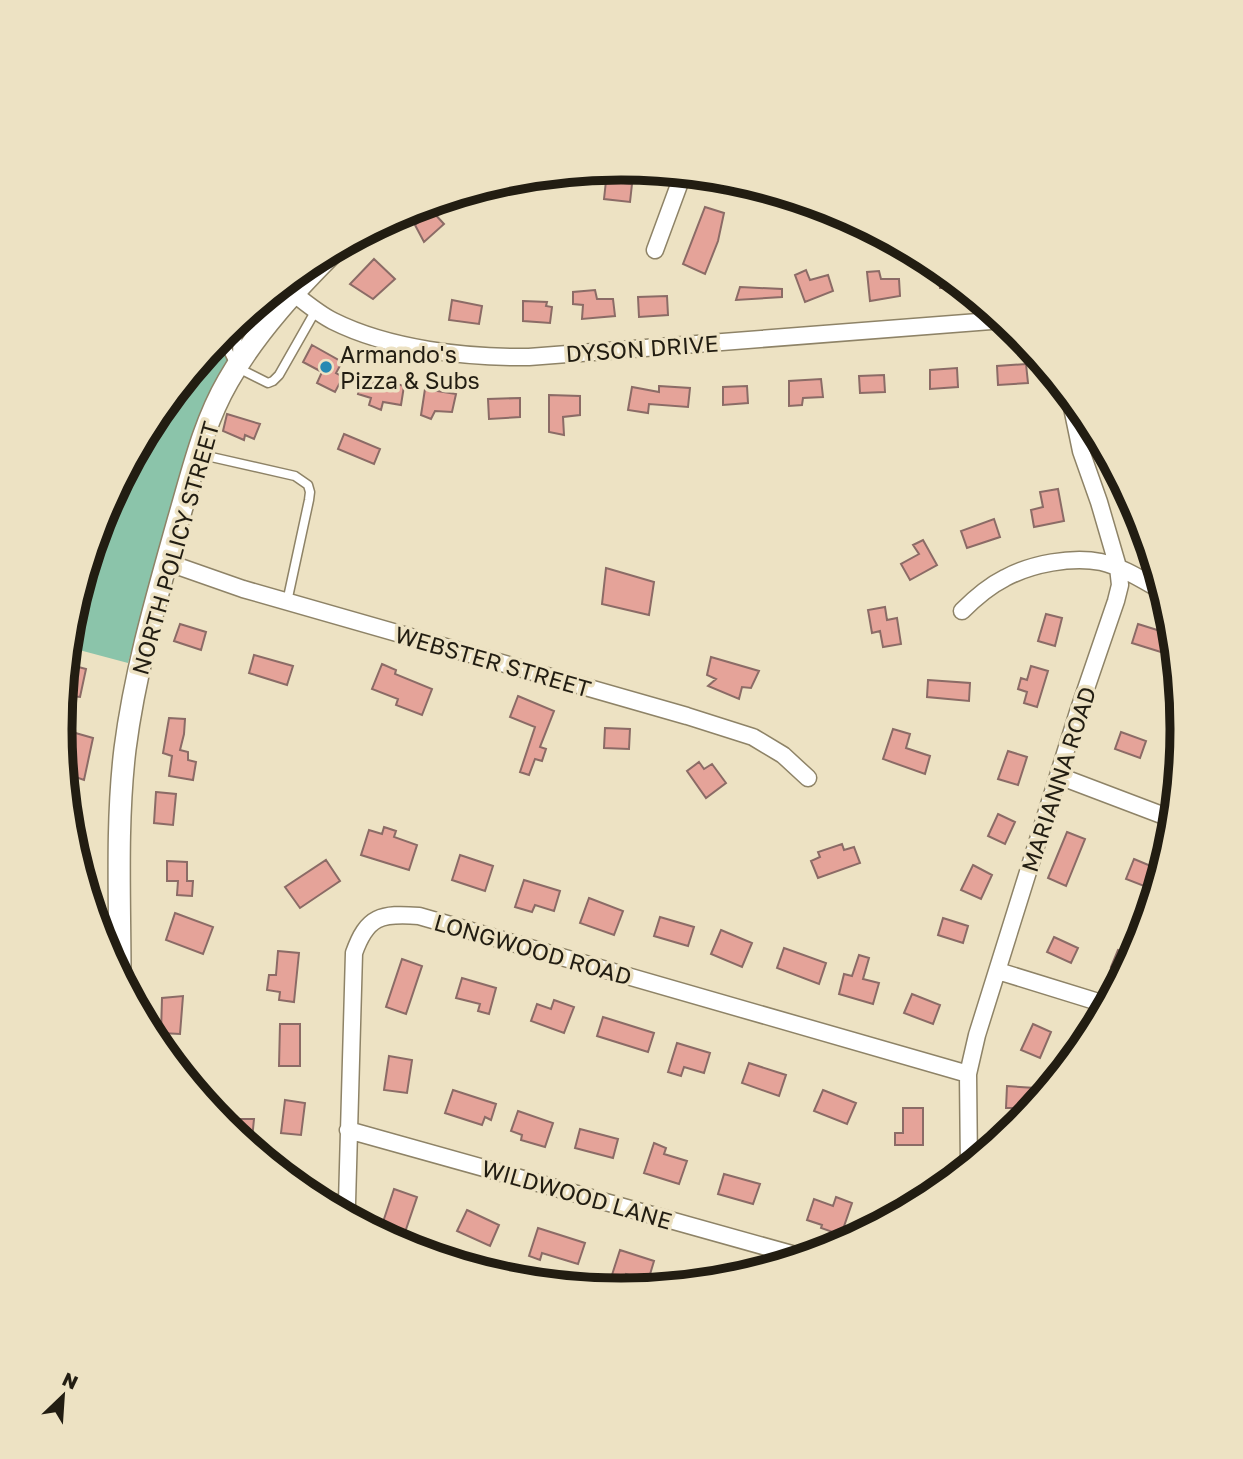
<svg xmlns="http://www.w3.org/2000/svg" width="1243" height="1459" font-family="'Golos Text',sans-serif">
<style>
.green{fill:#8bc4aa}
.building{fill:#e5a399;stroke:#8b6b66;stroke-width:2}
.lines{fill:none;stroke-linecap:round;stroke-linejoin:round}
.service-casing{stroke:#8e8367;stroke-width:11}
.minor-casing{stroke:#8e8367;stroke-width:19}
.tertiary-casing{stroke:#8e8367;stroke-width:24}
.service{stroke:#fff;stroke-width:8}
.minor{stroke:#fff;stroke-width:16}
.tertiary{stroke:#fff;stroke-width:21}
.poi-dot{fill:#2689b3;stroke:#ede2c3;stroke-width:2.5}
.labels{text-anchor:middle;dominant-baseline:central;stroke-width:7;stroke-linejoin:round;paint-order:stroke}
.street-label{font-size:23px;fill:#221d12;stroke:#ede2c3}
.poi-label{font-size:23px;fill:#221d12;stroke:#ede2c3;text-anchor:start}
.rim{fill:none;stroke:#221d12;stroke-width:9}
</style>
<rect width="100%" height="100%" fill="#ede2c3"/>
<path class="green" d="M302 268 261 312 228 359 203 410 128 663 68 647 70 619 102 514 154 417 224 332Z"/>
<path class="building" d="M606 181 632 184 630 202 604 199Z
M501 182 503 188 469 204 460 194Z
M705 207 724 213 718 241 705 274 683 264Z
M432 211 444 224 424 242 415 225Z
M374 259 395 279 373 299 350 284Z
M939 267 965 288H940Z
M806 270 810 280 828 275 833 291 805 302 795 275Z
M879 271 881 279H899L900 296 870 301 867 272Z
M740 287 782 289V297L736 300Z
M595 290 597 299H613L615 316 582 319 583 305 573 304V292Z
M667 296 668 315 639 317 638 297Z
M452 300 482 306 479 324 449 320Z
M523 301 547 302 546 306 552 307 550 323 523 321Z
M312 345 342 362 336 373 343 377 335 392 317 383 322 372 303 362Z
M1026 364 1028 383 998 385 997 366Z
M957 368 958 387 930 389V370Z
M884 375 885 392 860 393 859 376Z
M376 378 404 386 401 405 383 402 381 410 369 405 371 398 358 394 362 379 374 383Z
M821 379 823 397 803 398 802 405 789 406V381Z
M659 386 690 388 688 407 649 404 648 413 628 410 632 387 659 392Z
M747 386 748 403 723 405V387Z
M425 389 456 394 452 412 435 411 431 419 421 415Z
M549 395 580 396V415L563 417 564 435 549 432Z
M520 398V417L489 419 488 399Z
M227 414 260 424 254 439 245 435 244 440 223 431Z
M344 434 380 449 374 464 338 449Z
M1058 489 1064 521 1034 527 1031 510 1043 507 1040 492Z
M994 519 1000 537 967 548 961 531Z
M923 540 937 565 910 580 901 564 919 554 913 545Z
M606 568 654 582 649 615 602 604Z
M885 607 887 620 897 618 901 644 883 647 880 631 872 633 868 610Z
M1046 614 1062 618 1055 646 1038 641Z
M180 624 206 632 201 650 174 641Z
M1138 624 1170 634 1164 653 1132 643Z
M254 655 293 666 287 685 249 673Z
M711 657 759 671 751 688 742 687 739 699 708 686 716 679 707 675Z
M67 664 86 669 80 697 63 695Z
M382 664 396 670 395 674 432 689 422 715 396 705 398 699 372 689Z
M1031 666 1048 671 1037 707 1024 703 1027 692 1018 689 1021 678 1027 680Z
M928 680 970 683 969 701 927 697Z
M518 696 554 711 540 747 546 749 542 761 535 759 529 775 520 772 535 727 510 717Z
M169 718 185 719 184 734 180 750 188 752V760L196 762 193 780 169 776 172 756 163 753Z
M605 728 630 729 629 749 604 748Z
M893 729 910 734 906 748 930 756 925 774 883 759Z
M65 730 93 738 84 780 64 773 61 748Z
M1121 732 1146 741 1140 758 1115 749Z
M1008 751 1027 757 1018 785 998 779Z
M699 762 704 769 712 764 726 783 706 798 687 771Z
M156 792 176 794 173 825 154 823Z
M998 814 1015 822 1005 844 988 836Z
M384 827 396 831 394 837 417 845 409 870 361 855 369 830 382 834Z
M1067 832 1085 839 1066 886 1048 878Z
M842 844 844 850 854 847 860 863 818 878 811 861 820 857 818 852Z
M460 855 493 866 485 891 452 880Z
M1134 859 1163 871 1157 891 1126 879Z
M326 860 340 881 300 908 285 887Z
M167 861 187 862V881H193L192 896 177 895 178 881H167Z
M973 865 992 875 981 899 961 890Z
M524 880 560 891 554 911 535 905 532 912 515 907Z
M589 898 623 911 614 935 580 923Z
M175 913 213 927 203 954 166 940Z
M660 917 694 927 688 946 654 936Z
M943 918 968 926 963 943 938 935Z
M721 930 752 943 742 967 711 954Z
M1054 937 1078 948 1071 963 1047 952Z
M784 948 826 963 819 984 777 968Z
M1118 950 1134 956 1125 973 1111 967Z
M278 951 299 953 294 1002 279 1000 280 992 267 990 269 975H276Z
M859 955 869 958 863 979 879 983 873 1004 839 994 844 974 852 976Z
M402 959 422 966 406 1014 386 1007Z
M462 978 496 988 489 1014 478 1011 480 1004 456 998Z
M912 994 940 1005 933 1024 904 1013Z
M183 996 180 1034 161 1033 162 998Z
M554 1000 574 1007 564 1033 531 1021 537 1004 551 1009Z
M603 1017 654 1033 648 1052 597 1036Z
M280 1024H300V1066H279Z
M1033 1024 1051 1032 1040 1058 1021 1050Z
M677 1043 710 1053 704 1073 684 1067 681 1076 668 1072Z
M389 1056 412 1060 407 1093 384 1090Z
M749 1063 786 1075 779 1096 742 1083Z
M1007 1086 1035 1088 1034 1108 1014 1131V1108H1006Z
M453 1090 496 1104 491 1120 485 1117 482 1125 445 1113Z
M823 1090 856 1103 847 1124 814 1111Z
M285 1100 305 1103 301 1135 281 1133Z
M903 1108H923V1145H895V1133H903Z
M518 1111 553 1123 545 1147 521 1140 522 1135 511 1131Z
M218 1119H254L251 1149 224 1127Z
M580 1129 618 1139 613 1158 575 1148Z
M654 1143 666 1148 664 1154 687 1161 679 1184 644 1173Z
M724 1174 760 1184 753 1204 718 1194Z
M394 1189 417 1197 402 1241 379 1234Z
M836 1197 852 1203 841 1235 821 1228 822 1225 807 1220 814 1199 833 1206Z
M467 1210 499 1225 490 1246 457 1231Z
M538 1228 585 1243 578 1264 542 1253 540 1260 529 1256Z
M620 1250 654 1261 648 1281 626 1274 623 1282 611 1278Z"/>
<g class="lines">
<g class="service-casing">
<path id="service" d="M222 335 223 340 236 367 268 383 273 381 279 375 316 310
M237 357 238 321
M198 454 295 476 308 485 310 492 309 500 287 602"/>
</g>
<g class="minor-casing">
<path id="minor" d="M655 250 683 174
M293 293C306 303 319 314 333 321 389 349 467 358 529 357L1004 320
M166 562 243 589 687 716 753 737 783 755 808 778
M962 611C975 598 989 586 1005 578 1031 564 1072 556 1101 562 1123 567 1144 581 1164 592
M1059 776 1175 820
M998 971 1108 1005
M348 1130 806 1258
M969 1168 968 1074 977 1035 1078 712 1116 601 1120 585 1118 567 1099 502 1081 451 1069 393
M321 1203H347V1217
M347 1203 354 953C367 916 381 913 419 916L968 1074"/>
</g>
<g class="tertiary-casing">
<path id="tertiary" d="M120 977C120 902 116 824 125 749 135 671 157 596 178 521 192 474 203 424 228 381 257 330 297 288 339 246"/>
</g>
<use href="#service" class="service"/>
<use href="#minor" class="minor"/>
<use href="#tertiary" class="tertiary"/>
</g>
<circle class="poi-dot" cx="326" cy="367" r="7"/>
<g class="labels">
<g class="street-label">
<text transform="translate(642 348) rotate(-4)">DYSON DRIVE</text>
<text transform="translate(175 548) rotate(-74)">NORTH POLICY STREET</text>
<text transform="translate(493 661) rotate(16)">WEBSTER STREET</text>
<text transform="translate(1058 779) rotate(-72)">MARIANNA ROAD</text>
<text transform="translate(533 949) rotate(16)">LONGWOOD ROAD</text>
<text transform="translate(577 1194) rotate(16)">WILDWOOD LANE</text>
</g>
<g class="poi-label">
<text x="340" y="354">Armando's<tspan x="340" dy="26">Pizza &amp; Subs</tspan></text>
</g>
</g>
<path d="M0 0H1243V1459H0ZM72 729a549 549 0 1 1 1098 0a549 549 0 1 1-1098 0Z" fill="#ede2c3" fill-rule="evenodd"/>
<path class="rim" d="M72 729a549 549 0 1 1 1098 0a549 549 0 1 1-1098 0Z"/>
<g transform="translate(63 1396) rotate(25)" stroke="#ede2c3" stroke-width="5" paint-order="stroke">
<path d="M0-5L12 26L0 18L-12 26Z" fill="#221d12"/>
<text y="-10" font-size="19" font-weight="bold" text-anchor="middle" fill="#221d12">N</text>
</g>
</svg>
